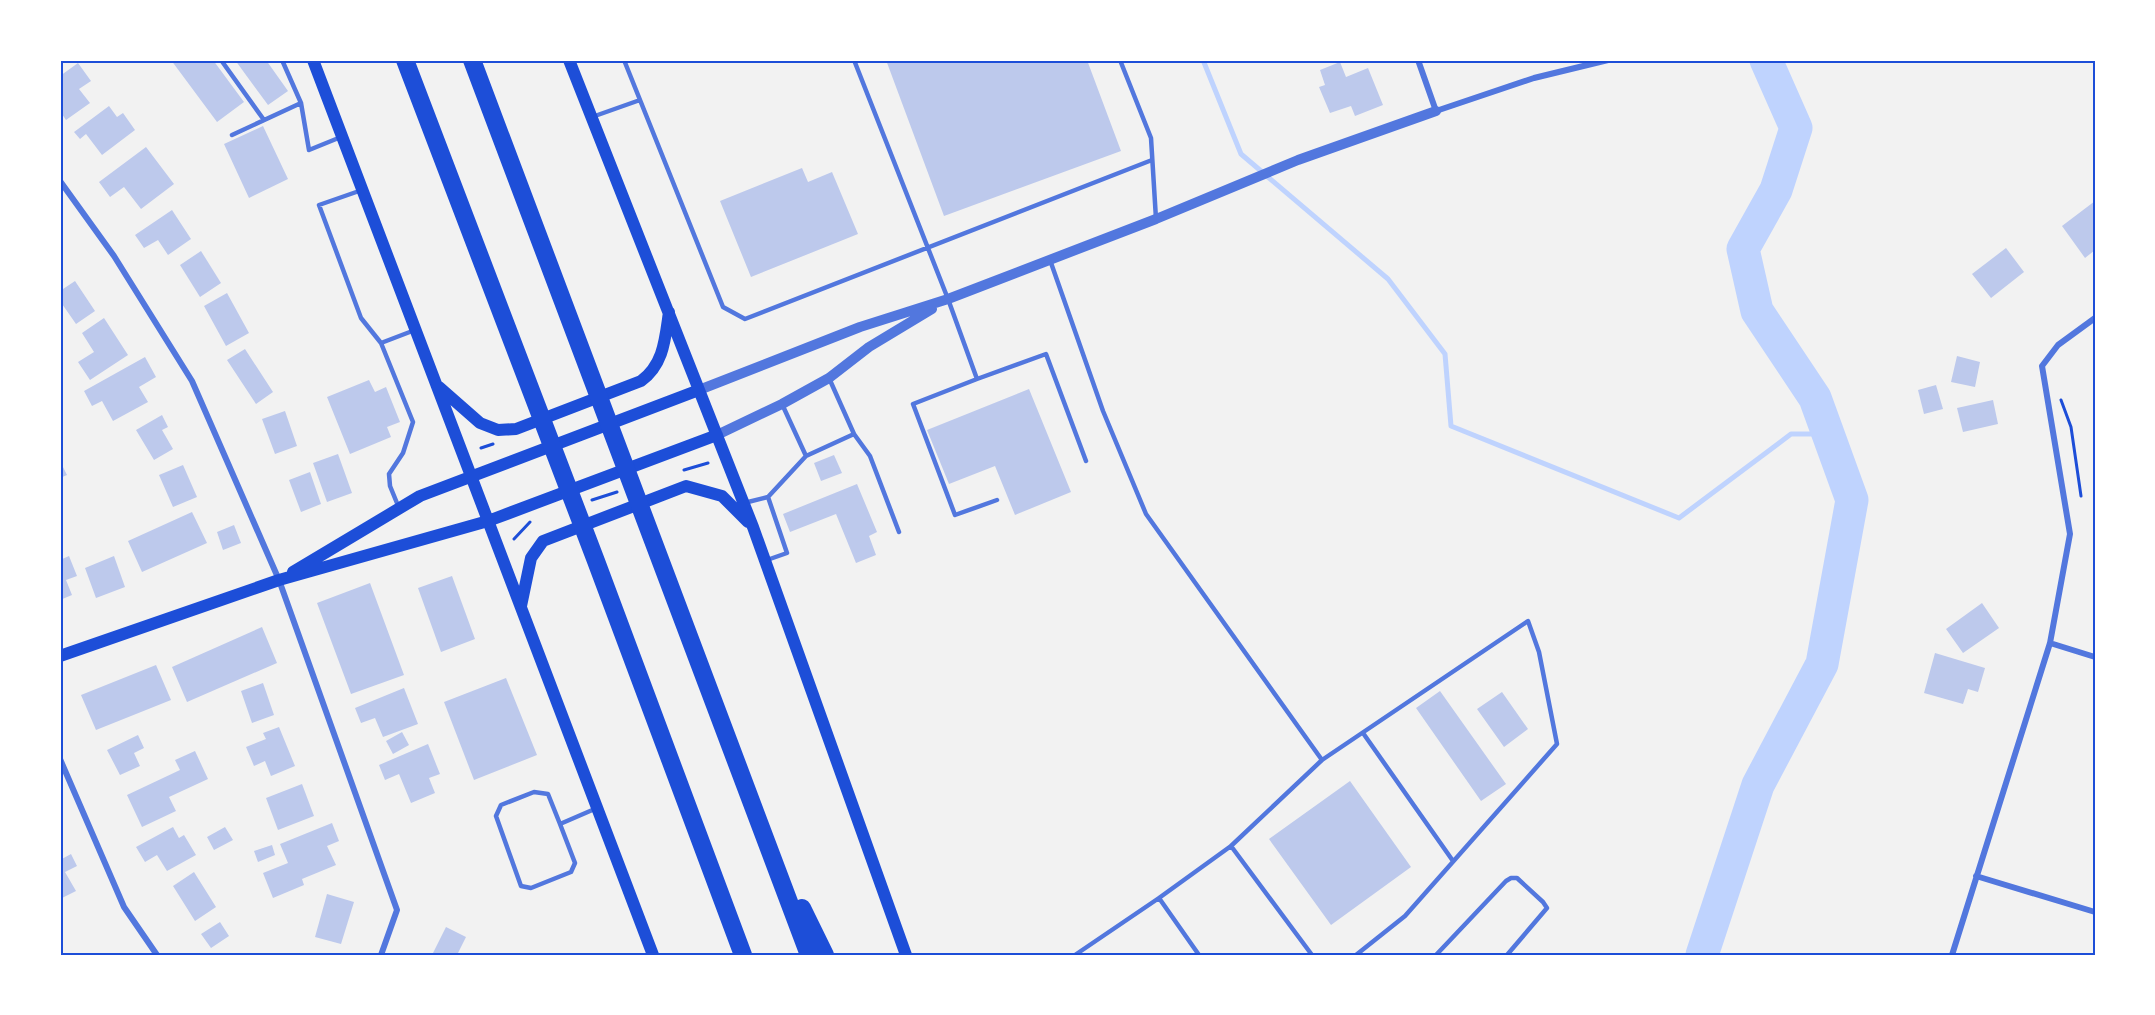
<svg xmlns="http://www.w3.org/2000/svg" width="2155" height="1015" font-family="'Source Sans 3',sans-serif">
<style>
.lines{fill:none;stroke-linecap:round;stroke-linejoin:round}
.stream{stroke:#bfd3fe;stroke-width:5}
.river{stroke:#bfd3fe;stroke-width:33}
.building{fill:#bdc9ec}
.path{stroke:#1d4ed8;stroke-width:3}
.service{stroke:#5277de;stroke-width:4.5}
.minor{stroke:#5277de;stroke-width:6}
.tertiary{stroke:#5277de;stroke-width:10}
.secondary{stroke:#1d4ed8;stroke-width:12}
.motorway{stroke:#1d4ed8;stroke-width:18}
.neatline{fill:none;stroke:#1d4ed8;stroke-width:2}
</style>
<rect width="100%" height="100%" fill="#f2f2f2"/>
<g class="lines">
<path class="stream" d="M1203 60 1241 154 1388 279 1445 354 1451 426 1679 518 1791 434H1829"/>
<path class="river" d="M1702 955 1758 785 1822 664 1852 500 1815 398 1757 311 1743 249 1776 190 1796 128 1766 60"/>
</g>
<path class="building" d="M171 60H213L244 102 217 122Z
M235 60H266L288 91 268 105Z
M886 60H1087L1121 151 944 216Z
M1340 62 1346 77 1368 68 1383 105 1355 116 1351 106 1330 113 1319 87 1325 85 1320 70Z
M78 63 91 81 79 89 90 103 66 120 60 111V76Z
M109 106 117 117 123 113 135 130 102 155 86 134 80 139 74 132Z
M263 126 288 179 249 198 224 144Z
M146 147 174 184 141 209 124 187 110 197 99 182Z
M802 168 808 182 832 172 858 234 751 277 720 201Z
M2095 201V250L2085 258 2062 226Z
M172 210 191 239 168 255 158 240 144 248 135 235Z
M2006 248 2024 272 1991 298 1972 274Z
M201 251 221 283 200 297 180 265Z
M75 281 95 311 76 324 60 301V291Z
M227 293 249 333 226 346 204 306Z
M104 318 128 355 90 380 78 362 94 352 82 333Z
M245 349 273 392 256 404 227 360Z
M1957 356 1980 362 1975 387 1951 382Z
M145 357 156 377 139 387 148 402 113 421 102 401 92 406 84 391Z
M369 380 375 392 386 387 400 422 387 427 391 437 350 454 327 397Z
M1936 385 1943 409 1924 414 1918 390Z
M1029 389 1071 492 1015 515 995 466 949 484 927 430Z
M1993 400 1998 424 1963 432 1957 408Z
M285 411 297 446 275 454 262 419Z
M162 415 168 427 162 430 173 449 154 460 136 430Z
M338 454 352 493 327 502 313 463Z
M834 455 842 473 821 481 814 463Z
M60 461 67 475 60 478Z
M183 465 197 497 173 507 159 475Z
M310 472 321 504 301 512 289 480Z
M857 484 877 532 869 536 876 555 856 563 836 514 790 532 783 514Z
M192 512 207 543 142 572 128 541Z
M234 525 241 543 223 550 217 532Z
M69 556 77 576 66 580 72 595 60 600V560Z
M114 556 125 587 96 598 85 568Z
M452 576 475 639 441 652 418 588Z
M370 583 404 675 351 694 317 603Z
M1982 603 1999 628 1963 653 1946 629Z
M262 627 277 663 187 702 172 667Z
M1935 653 1985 668 1978 692 1968 689 1963 704 1924 693Z
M156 665 171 700 96 730 81 695Z
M506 678 537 755 474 780 444 702Z
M263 683 274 715 252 723 241 691Z
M404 688 418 724 383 737 375 718 361 723 355 708Z
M1440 691 1506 784 1481 801 1416 708Z
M1502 692 1528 729 1504 747 1477 709Z
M279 727 295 766 271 776 265 761 254 766 246 747 266 739 263 733Z
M402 732 409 745 393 754 386 741Z
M138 735 144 748 134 753 140 766 120 775 107 750Z
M428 744 440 774 429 778 435 793 411 803 399 774 385 780 379 765Z
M195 751 208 779 169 797 176 811 142 827 127 795 180 770 175 760Z
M1350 781 1411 867 1331 925 1269 839Z
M302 784 314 816 278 830 266 798Z
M332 823 339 841 327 846 336 865 302 879 304 885 273 898 263 873 288 863 280 844Z
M173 827 179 838 184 835 196 855 167 871 157 855 145 862 136 847Z
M225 827 233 840 214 850 207 837Z
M272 845 275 855 258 862 254 851Z
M71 854 77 866 65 872 76 891 60 899V860Z
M194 872 216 907 195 921 173 886Z
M327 894 354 902 341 944 315 937Z
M220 922 229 936 211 948 201 934Z
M446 927 466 937 457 955H432Z"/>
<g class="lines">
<path class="path" d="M2061 400 2071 427 2081 496
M481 448 493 444
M684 470 708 463
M592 500 617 492
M514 539 530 522"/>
<path class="service" d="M221 60 264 120
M282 60 301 103 309 150 341 137
M624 60 723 307 745 319 1152 160
M854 60 948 299 977 379
M1120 60 1151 138 1156 219
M592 117 640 100
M232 135 301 103
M362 190 319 205 361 318 381 343 413 422 403 453 389 474 390 486 399 508
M1050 260 1103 411 1146 514 1322 760 1231 846
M381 343 415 330
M782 404 806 456 854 434 829 378
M854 434 870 456 899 532
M768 497 806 456
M997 500 955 515 913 404 977 379 1046 354 1086 461
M744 503 768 497 787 553 767 560
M1363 733 1453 861
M1322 760 1528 621 1539 652 1557 744 1405 916 1356 955
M560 824 575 863 571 872 531 888 521 886 496 816 501 805 534 792 548 794 560 824 597 808
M1159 898 1231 846 1312 955
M1075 955 1159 898 1199 955
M1436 955 1506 881 1511 878H1517L1543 902 1547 908 1507 955"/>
<path class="minor" d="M1418 60 1436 111 1534 78 1608 60
M60 181 114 256 192 381 279 580 397 910 381 955
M2050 643 2095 657
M60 759 124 907 157 955
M1976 876 2095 912
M1952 955 2050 643 2070 534 2042 366 2058 345 2095 318"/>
<path class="tertiary" d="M699 390 860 327 948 299 1156 219 1298 160 1436 111
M717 435 782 404 829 378 869 347 932 309"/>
<path class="secondary" d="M313 60 653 955
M569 60 753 527 906 955
M439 387 480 423 498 430 516 429 641 381C664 364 665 339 669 312
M293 572 420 496 699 390
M521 606 531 558 543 541 686 486 722 496 748 522
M60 656 279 580 488 521 717 435"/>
<path class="motorway" d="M405 60 596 561 743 955
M472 60 809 955
M802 908 825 955"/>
</g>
<rect width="2155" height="1015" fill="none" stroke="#ffffff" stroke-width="123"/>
<rect x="62" y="62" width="2032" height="892" class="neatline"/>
</svg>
